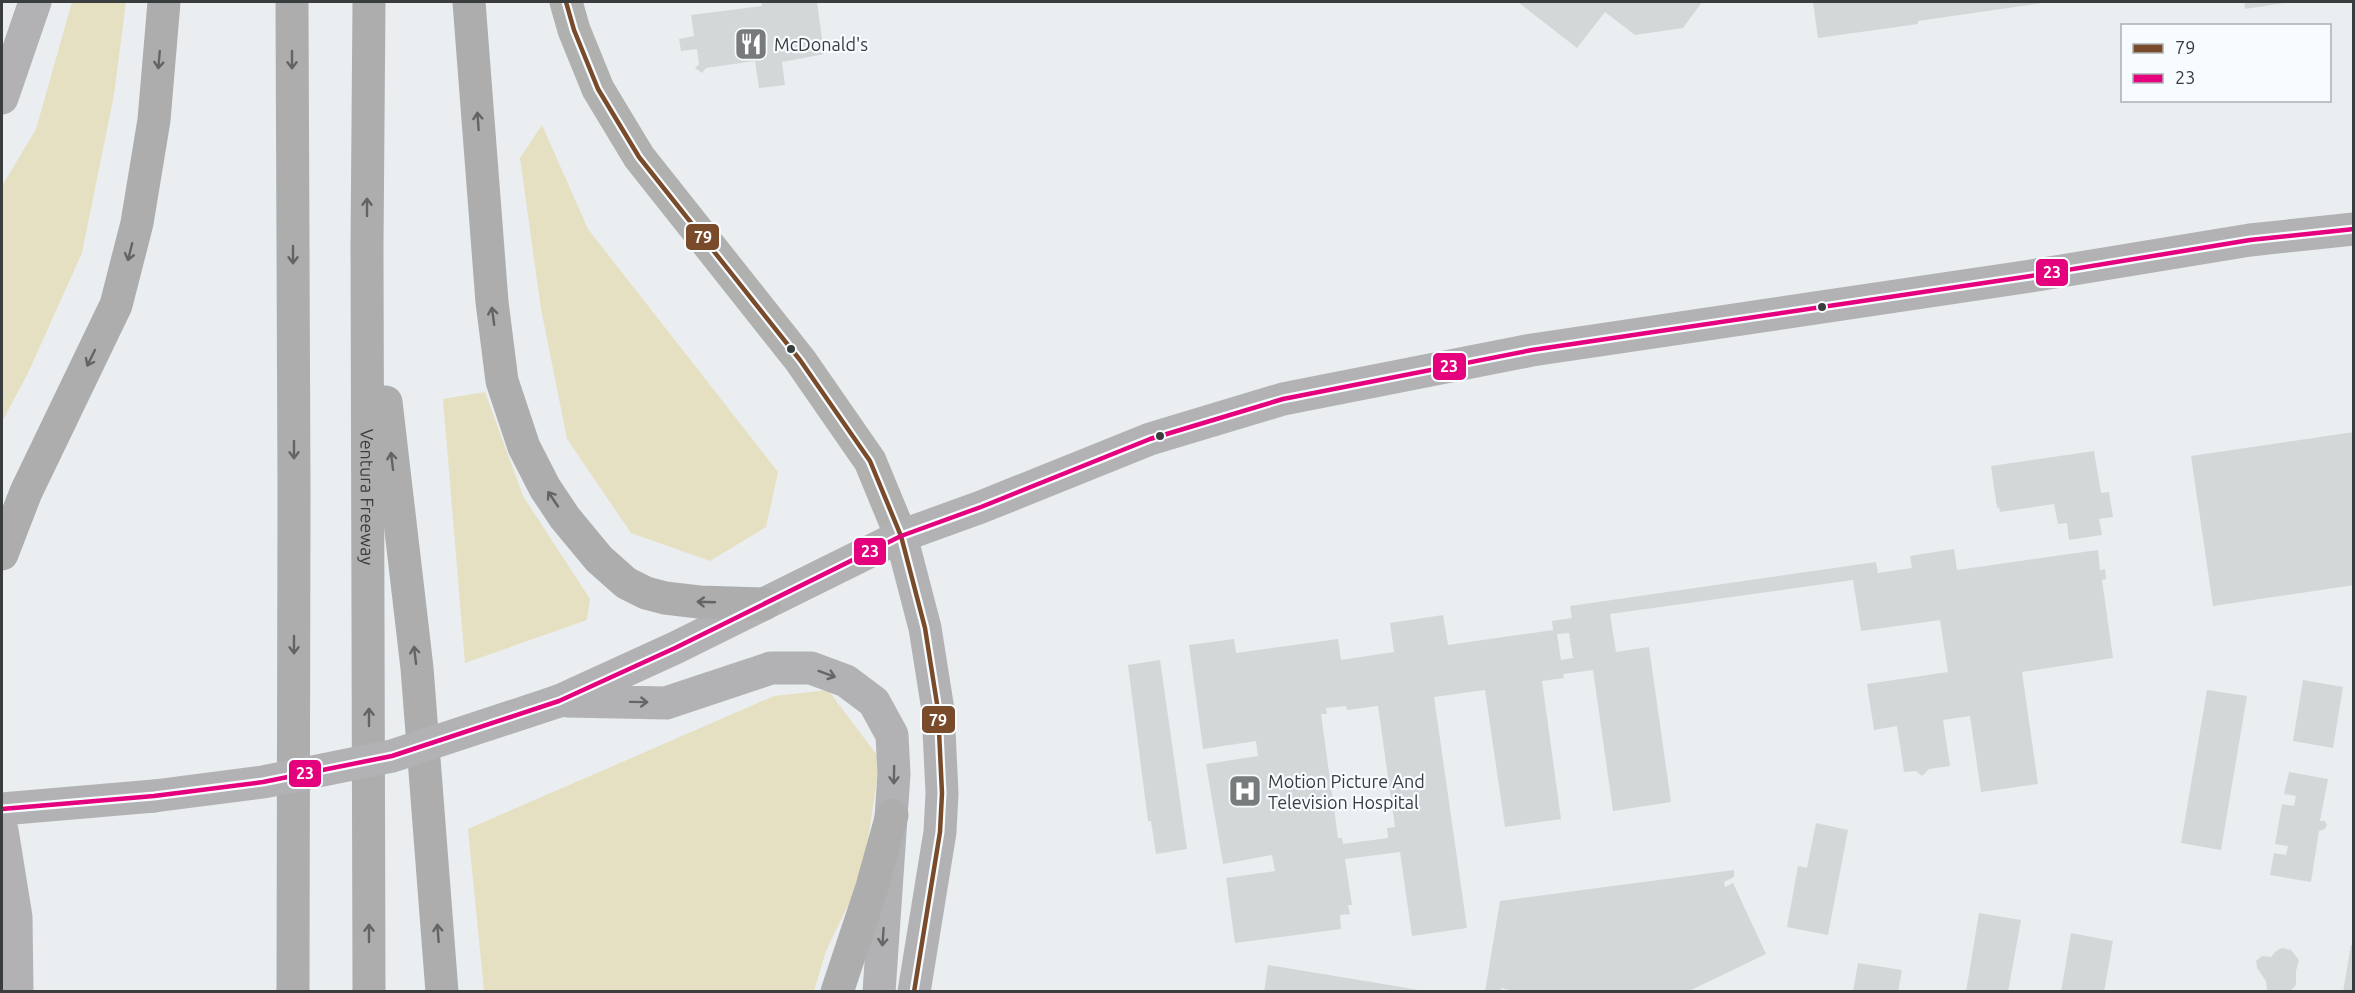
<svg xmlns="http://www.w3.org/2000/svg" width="2355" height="993" font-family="Ubuntu,sans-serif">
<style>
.green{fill:#e6e0c3}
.building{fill:#d4d7d8;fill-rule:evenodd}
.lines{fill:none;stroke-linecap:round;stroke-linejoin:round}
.minor{stroke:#b0b0af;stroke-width:33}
.major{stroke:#b2b2b4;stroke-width:33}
.highway{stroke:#adadae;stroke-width:33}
.major-bridge{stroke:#b2b2b4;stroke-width:33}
.bus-1-casing{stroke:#f6fcff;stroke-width:9}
.bus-2-casing{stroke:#f6fcff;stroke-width:9}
.bus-1{stroke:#7a4b2a;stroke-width:4.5}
.bus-2{stroke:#e5007d;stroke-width:4.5}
.oneway{stroke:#626465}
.oneway2{stroke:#646667}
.bus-dot{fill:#3a3d3e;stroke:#f6fcff;stroke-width:2}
.labels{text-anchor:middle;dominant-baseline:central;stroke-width:4.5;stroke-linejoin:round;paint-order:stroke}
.poi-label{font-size:18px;fill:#3a3d3e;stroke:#f6fcff;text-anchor:start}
.street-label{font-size:18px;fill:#3a3d3e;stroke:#f6fcff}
.line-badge{stroke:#f6fcff;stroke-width:2}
.badge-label{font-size:16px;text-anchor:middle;font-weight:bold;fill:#fff}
</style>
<rect width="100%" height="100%" fill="#eaeef0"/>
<path class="green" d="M72 2H126L114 95 82 253 28 373 2 422V186L36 129Z
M542 125 588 229 778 472 766 527 710 561 631 533 567 439 541 309 520 158Z
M485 392 523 496 590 599 587 620 465 663 443 399Z
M828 690 880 759 863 874 826 951 814 991H484L468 829 774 696Z"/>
<path class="building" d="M761 2H817L824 54 782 62 785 85 759 88 755 61 706 68 702 73 695 68 699 64 697 49 681 51 679 39 694 36 691 15 762 6Z
M1518 2H1702L1683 28 1635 35 1605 12 1577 48Z
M1813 2H2043V3L1918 21V24L1818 38Z
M2244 2H2285V3L2245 9Z
M2354 432V585L2213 606 2191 456Z
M2094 451 2101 493 2109 492 2113 517 2099 519 2102 535 2069 540 2067 523 2058 524 2054 504 2000 512 1999 507 1997 508 1991 466Z
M1954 549 1957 570 2098 550 2100 570 2105 569 2106 579 2102 580 2113 658 2022 672 2038 784 1981 792 1970 716 1943 720 1950 766 1929 769 1922 776 1916 771 1904 772 1897 726 1874 730 1867 684 1948 672 1940 620 1861 631 1853 580 1610 614 1616 652 1649 647 1671 802 1613 811 1593 670 1563 674 1564 678 1542 681 1561 819 1505 827 1485 690 1434 697 1467 928 1412 936 1400 852 1345 859 1352 905H1348L1350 914 1340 915 1341 929 1235 943 1226 878 1275 871 1272 855 1223 864 1206 764 1258 756 1256 741 1203 749 1189 645 1234 639 1236 653 1338 639 1341 660 1394 652 1390 623 1443 615 1448 645 1553 630 1552 621 1572 618 1570 606 1876 562 1878 573 1912 568 1910 556ZM1569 633 1573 658 1561 660 1557 634ZM1346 706 1347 710 1378 706 1395 827 1387 828 1388 838 1343 844 1342 838H1338L1321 714H1327L1326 708Z
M1160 660 1187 849 1156 854 1151 821H1148L1128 665Z
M2303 680 2343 687 2333 748 2293 741Z
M2207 690 2247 696 2221 850 2181 843Z
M2289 772 2328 779 2320 821H2325L2327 825 2325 829 2319 831 2311 882 2270 875 2274 853 2286 855 2288 846 2275 844 2282 804 2294 806 2296 796 2284 794Z
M1816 823 1848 830 1828 935 1787 927 1798 866 1807 868Z
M1734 870V877L1724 882 1725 887 1733 883 1766 954 1687 992H1518L1501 988V992H1485L1500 901Z
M1979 913 2021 920 2008 992H1966Z
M2071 933 2113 941 2104 992H2061Z
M2351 945H2354V992H2343Z
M2282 948 2291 950 2299 960 2296 971V985L2289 992H2267L2266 981 2257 968 2256 961 2262 956 2271 957 2276 951Z
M1858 963 1902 970 1898 992H1853Z
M1268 965 1419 990V992H1264Z"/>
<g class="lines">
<path class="minor" d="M566 2 574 30 598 89 639 157 800 360 870 461 901 536"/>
<path class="major" d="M2 98 35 2
M901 536 925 628 938 710 942 793 940 832 914 992
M559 701 675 648 901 536 981 507 1150 439 1283 399 1532 350 2031 276 2250 240 2354 229
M567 701 666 703 771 668H811L846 681 874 702 892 735 894 774 879 992
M2 809 154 796
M2 830 16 917 17 992"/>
<g class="highway">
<path d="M292 2 294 493 293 992"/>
<path id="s1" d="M369 2 367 245 369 992"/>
<path d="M469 2 492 302 502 381 524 447 545 488 565 518 599 559 626 583 646 593 665 598 699 602 764 604"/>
<path d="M386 402 417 668 442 992"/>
<path d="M2 554 26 492 116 305 137 223 154 120 164 2"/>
<path d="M837 992 872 887 892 815"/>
</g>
<path class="major-bridge" d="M154 796 263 782 392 756 559 701"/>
<g class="bus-1-casing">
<path id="bus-1" d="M566 2 574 30 598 89 639 157 800 360 870 461 901 536 925 628 938 710 942 793 940 832 914 992"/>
</g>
<g class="bus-2-casing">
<path id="bus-2" d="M2 809 154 796 263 782 392 756 559 701 675 648 901 536 981 507 1150 439 1283 399 1532 350 2031 276 2250 240 2354 229"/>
</g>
<use href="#bus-1" class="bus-1"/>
<use href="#bus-2" class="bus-2"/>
</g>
<defs><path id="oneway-shaft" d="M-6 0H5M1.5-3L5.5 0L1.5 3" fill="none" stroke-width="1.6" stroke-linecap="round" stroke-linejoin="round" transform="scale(1.5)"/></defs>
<g class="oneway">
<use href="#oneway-shaft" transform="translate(159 60) rotate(95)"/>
<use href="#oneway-shaft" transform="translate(292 60) rotate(90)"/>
<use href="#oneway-shaft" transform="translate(478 121) rotate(-94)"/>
<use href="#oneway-shaft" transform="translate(367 207) rotate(-90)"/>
<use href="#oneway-shaft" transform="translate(130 252) rotate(104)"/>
<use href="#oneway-shaft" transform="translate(293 255) rotate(90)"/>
<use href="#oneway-shaft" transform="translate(493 316) rotate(-98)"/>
<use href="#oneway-shaft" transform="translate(91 358) rotate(116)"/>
<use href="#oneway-shaft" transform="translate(294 450) rotate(90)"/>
<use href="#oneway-shaft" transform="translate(392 461) rotate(-97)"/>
<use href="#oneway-shaft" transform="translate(553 499) rotate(-124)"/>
<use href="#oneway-shaft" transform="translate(706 602) rotate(-178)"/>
<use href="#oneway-shaft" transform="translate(294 645) rotate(90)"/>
<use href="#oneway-shaft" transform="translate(415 655) rotate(-97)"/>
<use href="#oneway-shaft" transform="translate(369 717) rotate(-90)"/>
<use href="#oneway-shaft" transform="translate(369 933) rotate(-90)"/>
<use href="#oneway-shaft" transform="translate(438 933) rotate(-94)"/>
</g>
<g class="oneway2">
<use href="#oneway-shaft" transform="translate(827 674) rotate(20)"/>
<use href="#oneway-shaft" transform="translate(639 702) rotate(1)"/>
<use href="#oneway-shaft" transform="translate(894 775) rotate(91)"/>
<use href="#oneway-shaft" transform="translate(883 937) rotate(94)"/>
</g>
<defs>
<g id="restaurant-square" transform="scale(1.725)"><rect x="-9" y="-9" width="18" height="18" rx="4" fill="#787b7c" stroke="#f6fcff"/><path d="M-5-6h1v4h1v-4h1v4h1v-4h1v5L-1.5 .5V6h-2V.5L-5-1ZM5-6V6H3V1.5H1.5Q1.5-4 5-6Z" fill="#fff"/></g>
<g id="hospital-square" transform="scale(1.725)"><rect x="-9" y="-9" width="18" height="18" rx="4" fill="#787b7c" stroke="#f6fcff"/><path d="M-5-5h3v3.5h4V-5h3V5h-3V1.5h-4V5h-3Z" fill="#fff"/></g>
</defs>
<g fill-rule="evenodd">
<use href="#restaurant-square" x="751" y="44"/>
<use href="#hospital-square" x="1245" y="791"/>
</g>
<g class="bus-dot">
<circle cx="1822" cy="307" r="5"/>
<circle cx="791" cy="349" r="5"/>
<circle cx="1160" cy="436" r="5"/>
</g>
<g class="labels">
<g class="poi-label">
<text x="774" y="44">McDonald's</text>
<text x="1268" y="781">Motion Picture And<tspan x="1268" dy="21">Television Hospital</tspan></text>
</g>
<g class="street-label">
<text stroke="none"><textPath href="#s1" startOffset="495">Ventura Freeway</textPath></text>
</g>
</g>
<g class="line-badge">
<rect x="685" y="223" width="35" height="28" rx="6" fill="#7a4b2a"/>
<rect x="2035" y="258" width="34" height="29" rx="6" fill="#e5007d"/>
<rect x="1432" y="352" width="35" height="29" rx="6" fill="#e5007d"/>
<rect x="853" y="537" width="34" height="29" rx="6" fill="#e5007d"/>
<rect x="921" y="705" width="35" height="29" rx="6" fill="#7a4b2a"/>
<rect x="288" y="759" width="34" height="29" rx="6" fill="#e5007d"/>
</g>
<g class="badge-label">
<text x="703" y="243">79</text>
<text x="2052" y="278">23</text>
<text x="1449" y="372">23</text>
<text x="870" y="557">23</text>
<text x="938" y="726">79</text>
<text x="305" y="779">23</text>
</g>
<rect width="2355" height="993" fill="none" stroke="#3a3d3e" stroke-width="6"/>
<rect x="2121" y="24" width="210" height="78" fill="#f6fcff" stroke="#abb0b2" stroke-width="1.5"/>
<rect x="2133" y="44" width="30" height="9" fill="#7a4b2a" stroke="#abb0b2" stroke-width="1.5"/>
<text x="2175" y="54" font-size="18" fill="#3a3d3e">79</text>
<rect x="2133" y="74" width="30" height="9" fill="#e5007d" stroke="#abb0b2" stroke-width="1.5"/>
<text x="2175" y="84" font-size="18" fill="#3a3d3e">23</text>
</svg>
